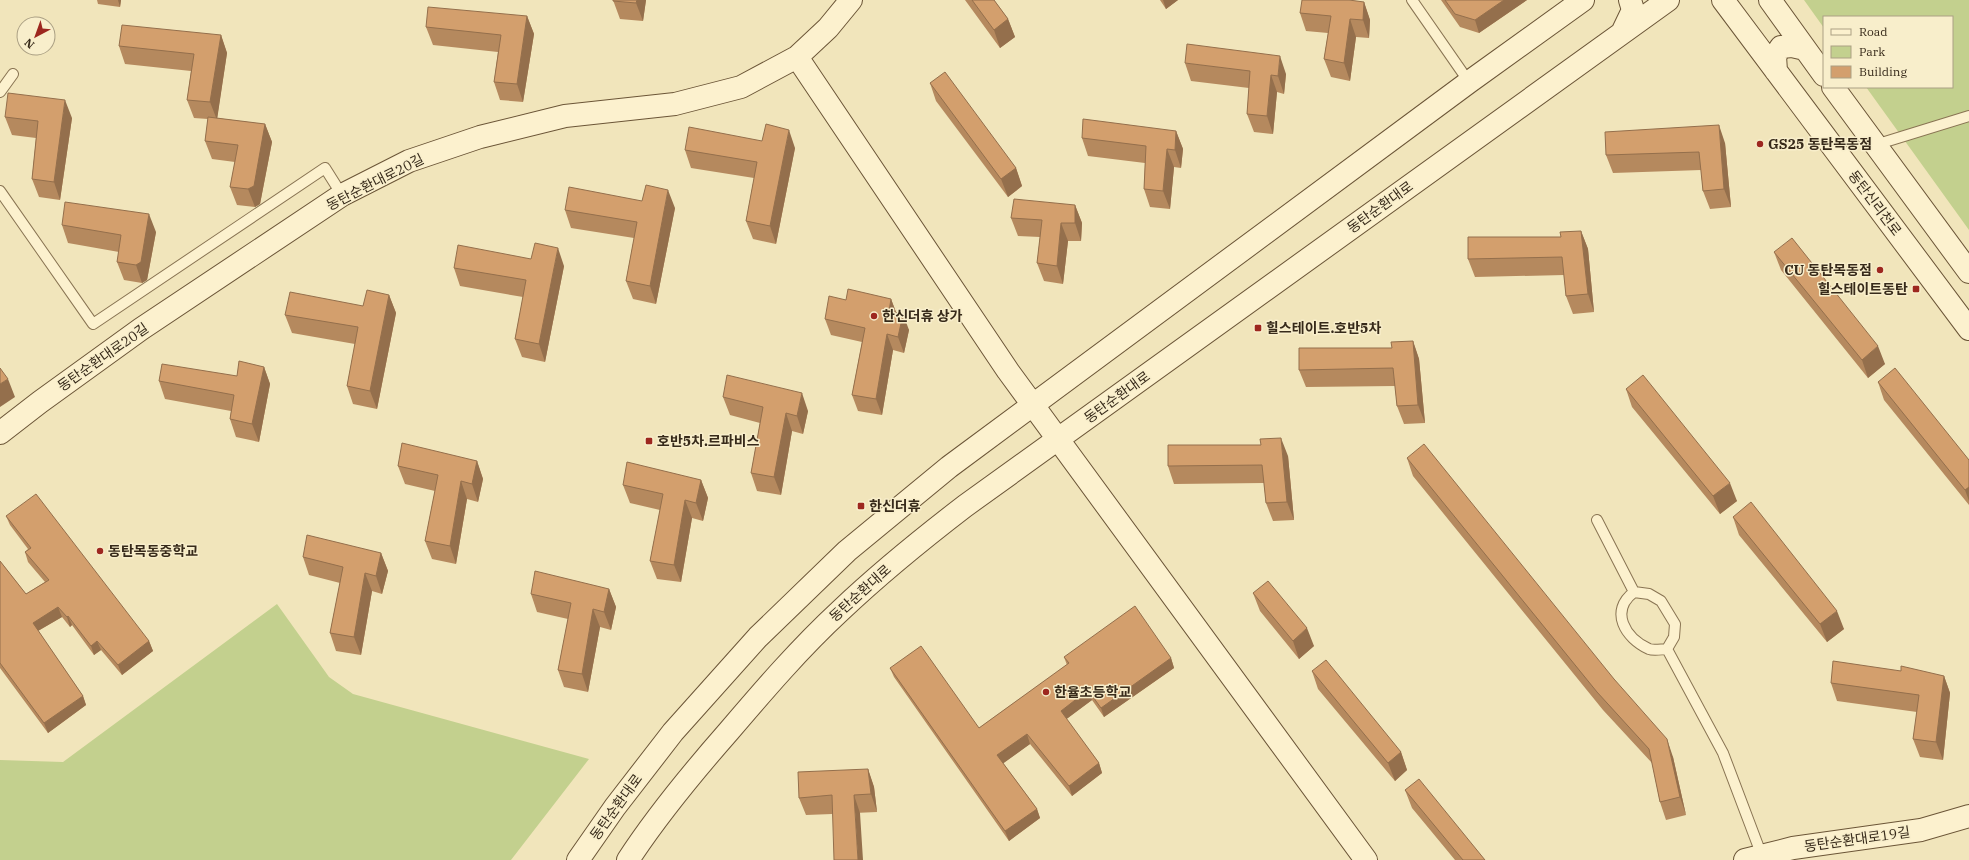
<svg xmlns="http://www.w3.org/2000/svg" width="1969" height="860" font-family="'IBM Plex Serif','Noto Sans KR',serif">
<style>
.green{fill:#c3d08e}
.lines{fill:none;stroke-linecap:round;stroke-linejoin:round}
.lane-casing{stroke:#897453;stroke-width:12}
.secondary-casing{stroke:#6b5537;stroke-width:24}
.lane{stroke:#fcf1ce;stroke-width:10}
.secondary{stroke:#fcf1ce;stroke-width:22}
.wall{fill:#b5895e}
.shaded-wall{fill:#946f4c}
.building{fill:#d39f6d;stroke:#946f4c}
.poi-dot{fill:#9d271f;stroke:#f8eecb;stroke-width:1.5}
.labels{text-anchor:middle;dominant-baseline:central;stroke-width:3;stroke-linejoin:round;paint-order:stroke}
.poi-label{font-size:14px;font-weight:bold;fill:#372a1a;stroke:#f8eecb;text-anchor:start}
.street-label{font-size:14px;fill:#372a1a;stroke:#f8eecb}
</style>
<rect width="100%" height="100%" fill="#f1e5bb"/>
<path class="green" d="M1804 0H1969V230L1866 87H1952V17H1824V28Z
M277 604 329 677 353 694 589 759 511 860H0V760L63 762Z"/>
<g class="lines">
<g class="lane-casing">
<path id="lane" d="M1412 0 1469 82
M0 92 13 74
M1875 145 1969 116
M0 191 93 324 325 168 342 195
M1597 520 1634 592
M1634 592 1649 594 1661 601 1675 624 1674 637 1667 649C1662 649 1654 651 1649 649 1625 638 1609 611 1634 592Z
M1667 649 1723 753 1762 856"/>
</g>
<g class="secondary-casing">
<path id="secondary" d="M1723 0 1969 329
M1770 0 1824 75
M1622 33 1633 10 1630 0
M797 57 1008 371 1366 860
M1776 71 1775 56 1781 47 1792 46 1805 49
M1833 87 1969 272
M0 433 40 402 141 329 342 195 409 161 480 137 565 116 675 104 741 87 797 57 828 28 851 0
M578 860 615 807 673 732 758 637 847 551 949 467 1469 82 1583 0
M628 860C658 814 693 772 729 731 764 690 800 648 840 611 880 573 922 539 965 506L1668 0
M1745 860 1793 848 1921 830 1969 816"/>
</g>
<use href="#lane" class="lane"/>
<use href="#secondary" class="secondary"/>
</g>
<path class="wall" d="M97 0H121L120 7 98 4Z
M613 0H646L643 21 620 19Z
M965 0H994L1008 19 1015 37 1000 48Z
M1160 0H1178L1166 9Z
M1441 0H1527L1479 33 1460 27Z
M1364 2 1370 20 1369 38 1356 37 1350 81 1331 77 1324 59 1328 33 1306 31 1300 13Z
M527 16 534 34 523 102 500 100 494 82 498 52 433 45 426 27Z
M221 35 227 53 217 118 265 124 272 142 260 204 255 207 237 205 230 187 235 162 212 159 205 141 208 119 194 118 187 100 191 71 125 64 119 46Z
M1185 63 1286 74 1284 94 1277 92 1273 134 1254 132 1247 114 1249 88 1191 81Z
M930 83 1016 168 1022 186 1008 197 936 101Z
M5 117 72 118 60 200 39 197 32 179 36 138 12 135Z
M1176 131 1183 149 1181 168 1174 167 1170 209 1150 207 1144 189 1145 163 1088 156 1082 138Z
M762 141 795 148 776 244 753 239 746 221 754 178 691 168 685 150Z
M1725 143 1731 207 1710 209 1703 191 1701 170 1613 173 1606 155Z
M642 201 675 208 656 304 633 299 626 281 634 238 571 228 565 210Z
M1075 205 1082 223 1081 241H1068L1063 284 1044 281 1037 263 1040 237 1018 236 1011 218Z
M62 225 156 232 147 280 142 283 124 280 117 262 119 252 68 243Z
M1581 231 1588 249 1594 312 1573 314 1566 296 1564 275 1475 277 1468 259 1561 237Z
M1774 252 1885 364 1868 378 1781 270Z
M564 266 545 362 522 357 515 339 523 297 460 286 454 268Z
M389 295 396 313 377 409 353 404 347 386 355 344 292 333 285 315 363 306Z
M891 299 896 312 909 330 904 353 893 350 882 415 858 411 852 395 862 342 831 335 825 319 846 300Z
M1413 341 1419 359 1425 423 1404 424 1397 406 1395 386 1306 387 1299 370 1392 348Z
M264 367 270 384 259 442 236 437 230 419 231 411 165 399 159 381 237 376Z
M1878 382 1969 460V505L1884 400Z
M1626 389 1737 501 1720 514 1632 407Z
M723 397 808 411 803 434 792 431 781 495 757 491 751 473 760 423 730 415Z
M1288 456 1294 520 1273 521 1266 503 1264 483 1174 484 1168 466Z
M1407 458 1673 757 1686 815 1666 820 1660 802 1652 763 1603 710 1413 476Z
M477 461 483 479 478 502 467 499 456 564 432 559 425 541 435 491 405 484 398 466Z
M701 480 708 498 703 521 692 518 681 582 657 579 650 561 660 510 630 503 623 485Z
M6 516 149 641 153 651 122 675 101 650 94 655 72 625 70 627 62 617 38 631 83 696 86 705 48 733 0 668V561L26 594 45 582 28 562 25 552 28 549 10 525Z
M1733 517 1844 629 1827 642 1739 535Z
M381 553 388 571 382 594 372 591 361 655 336 651 330 633 340 583 309 575 303 557Z
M609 589 616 607 611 630 600 627 588 692 564 687 558 670 568 619 537 612 531 594Z
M1253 593 1314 646 1299 659 1260 611Z
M1064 657 1171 658 1174 668 1104 717 1092 700 1066 719 1099 763 1102 773 1072 796 1030 744 1003 763 1037 809 1040 818 1009 841 894 677 890 668 979 728 1067 665Z
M1312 671 1401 752 1407 770 1395 781 1318 689Z
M1901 671 1944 676 1950 693 1943 760 1920 757 1913 739 1917 712 1837 701 1831 683Z
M868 769 874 787 877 812 832 814 806 815 799 798Z
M1405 790 1485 860H1455L1412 808Z"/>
<path class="shaded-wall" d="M118 0H121L120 7Z
M637 0H646L643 21 636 3Z
M1163 0H1178L1166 9Z
M1504 0H1527L1479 33 1475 20Z
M1364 2 1370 20 1369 38 1363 20Z
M527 16 534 34 523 102 517 84Z
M1008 19 1015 37 1000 48 994 30Z
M1350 19 1356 37 1350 81 1344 63Z
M221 35 227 53 217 120 210 102Z
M1280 56 1286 74 1284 94 1278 76Z
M1271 75 1277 92 1273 134 1267 116Z
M65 100 72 118 60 200 54 182Z
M265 124 272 142 260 204 255 207 248 189Z
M1719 125 1725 143 1731 207 1724 189Z
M789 130 795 148 776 244 770 226Z
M1176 131 1183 149 1181 168 1175 150Z
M1167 149 1174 167 1170 209 1163 191Z
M1016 168 1022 186 1008 197 1001 179Z
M668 190 675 208 656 304 650 286Z
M1075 205 1082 223 1081 241 1075 223Z
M149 214 156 232 147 280 142 283 136 265Z
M1061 223 1068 241 1063 284 1057 266Z
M1581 231 1588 249 1594 312 1588 294Z
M558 248 564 266 545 362 539 344Z
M389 295 396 313 377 409 370 391Z
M891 299 897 315 889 311Z
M903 314 909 330 904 353 898 337Z
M887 334 893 350 882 415 876 399Z
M1413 341 1419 359 1425 423 1418 405Z
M1878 346 1885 364 1868 378 1862 360Z
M264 367 270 384 259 442 252 424Z
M8 379 15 397 0 407V384Z
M802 393 808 411 803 434 797 416Z
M786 413 792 431 781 495 774 477Z
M1281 438 1288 456 1294 520 1287 502Z
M477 461 483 479 478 502 472 484Z
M701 480 708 498 703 521 696 503Z
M461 481 467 499 456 564 450 546Z
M1730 483 1737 501 1720 514 1713 496Z
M1969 487V501L1965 490Z
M685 500 692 518 681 582 674 565Z
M381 553 388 571 382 594 376 576Z
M365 573 372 591 361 655 354 637Z
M609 589 616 607 611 630 604 612Z
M58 607 62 617 36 632 33 623Z
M593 609 600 627 588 692 582 674Z
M1837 611 1844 629 1827 642 1820 624Z
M68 616 72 625 70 627 67 617Z
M1307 628 1314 646 1299 659 1293 641Z
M97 641 101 650 94 655 91 646Z
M149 641 153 651 122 675 118 665Z
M1171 658 1174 668 1104 717 1101 708Z
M1944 676 1950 693 1943 760 1936 742Z
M1088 690 1092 700 1064 721 1061 711Z
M83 696 86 705 48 733 44 723Z
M1027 734 1030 744 1001 765 997 755Z
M1667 739 1673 757 1686 815 1680 797Z
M1401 752 1407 770 1395 781 1388 763Z
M1099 763 1102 773 1072 796 1069 786Z
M868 769 874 787 877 812 871 794Z
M854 795 860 813 863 860H858Z
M1037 809 1040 818 1009 841 1005 831Z"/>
<path class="building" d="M613 0H637L636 3 613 1Z
M972 0H994L1008 19 994 30Z
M1302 0H1349L1364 2 1363 20 1350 19 1344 63 1324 59 1331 16 1300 13Z
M1445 0H1504L1475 20 1455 14Z
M428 7 527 16 517 84 494 82 501 35 426 27Z
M122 25 221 35 210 102 187 100 194 54 119 46Z
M1187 44 1280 56 1278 76 1271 75 1267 116 1247 114 1250 71 1185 63Z
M945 72 1016 168 1001 179 930 83Z
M8 93 65 100 54 182 32 179 38 121 5 117Z
M208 117 265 124 254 186 248 189 230 187 238 145 205 141Z
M1083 119 1176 131 1175 150 1167 149 1163 191 1144 189 1146 146 1082 138Z
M766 124 789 130 770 226 746 221 757 162 685 150 689 127 762 141Z
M1719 125 1724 189 1703 191 1699 152 1606 155 1605 132Z
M646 185 668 190 650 286 626 281 637 222 565 210 569 187 642 201Z
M1014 199 1075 205V223H1061L1057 266 1037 263 1042 220 1011 218Z
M65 202 149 214 141 262 136 265 117 262 121 235 62 225Z
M1581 231 1588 294 1566 296 1562 257 1468 259V237H1561L1560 232Z
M1792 238 1878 346 1862 360 1774 252Z
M535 243 558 248 539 344 515 339 526 280 454 268 458 245 531 259Z
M848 289 891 299 889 311 903 314 898 337 887 334 876 399 852 395 865 328 825 319 829 296 846 300Z
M367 290 389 295 370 391 347 386 358 327 285 315 290 292 363 306Z
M1413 341 1418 405 1397 406 1393 368 1299 370V348H1392L1391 342Z
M239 361 264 367 252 424 230 419 234 395 159 381 162 364 237 376Z
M0 368 8 379 0 384Z
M1895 368 1969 460V487L1965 490 1878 382Z
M727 375 802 393 797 416 786 413 774 477 751 473 763 407 723 397Z
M1643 375 1730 483 1713 496 1626 389Z
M1281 438 1287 502 1266 503 1262 465 1168 466V445H1261L1260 439Z
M402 443 477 461 472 484 461 481 450 546 425 541 438 475 398 466Z
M1424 444 1614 679 1667 739 1680 797 1660 802 1649 749 1597 692 1407 458Z
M627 462 701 480 696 503 685 500 674 565 650 561 663 494 623 485Z
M36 494 149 641 118 665 97 641 91 646 68 616 67 617 58 607 33 623 83 696 44 723 0 663V561L26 594 49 580 25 552 31 548 6 516Z
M1751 502 1837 611 1820 624 1733 517Z
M307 535 381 553 376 576 365 573 354 637 330 633 343 567 303 557Z
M535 571 609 589 604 612 593 609 582 674 558 670 571 603 531 594Z
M1268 581 1307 628 1293 641 1253 593Z
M1135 606 1171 658 1101 708 1088 690 1061 711 1099 763 1069 786 1027 734 997 755 1037 809 1005 831 890 668 921 646 979 728 1069 663 1064 657Z
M1326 660 1401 752 1388 763 1312 671Z
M1833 661 1901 671V666L1944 676 1936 742 1913 739 1919 695 1831 683Z
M868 769 871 794 854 795 858 860H834L832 795 799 798 798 772Z
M1419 779 1485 860H1463L1405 790Z"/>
<g class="poi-dot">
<circle cx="1760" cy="144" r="4"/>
<circle cx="1880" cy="270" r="4"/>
<rect x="1912" y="285" width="8" height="8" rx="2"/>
<circle cx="874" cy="316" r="4"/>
<rect x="1254" y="324" width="8" height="8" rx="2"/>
<rect x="645" y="437" width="8" height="8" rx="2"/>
<rect x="857" y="502" width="8" height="8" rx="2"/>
<circle cx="100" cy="551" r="4"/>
<circle cx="1046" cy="692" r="4"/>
</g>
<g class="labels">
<g class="poi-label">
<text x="1768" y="144">GS25 동탄목동점</text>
<text x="1872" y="270" text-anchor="end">CU 동탄목동점</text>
<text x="1908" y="289" text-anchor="end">힐스테이트동탄</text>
<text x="882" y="316">한신더휴 상가</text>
<text x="1266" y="328">힐스테이트.호반5차</text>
<text x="657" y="441">호반5차.르파비스</text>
<text x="869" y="506">한신더휴</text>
<text x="108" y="551">동탄목동중학교</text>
<text x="1054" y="692">한율초등학교</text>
</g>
<g class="street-label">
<text transform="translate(375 182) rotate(-27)">동탄순환대로20길</text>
<text transform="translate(1875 203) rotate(53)">동탄신리천로</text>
<text transform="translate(1380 207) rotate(-36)">동탄순환대로</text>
<text transform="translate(103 357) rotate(-35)">동탄순환대로20길</text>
<text transform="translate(1117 397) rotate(-36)">동탄순환대로</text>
<text transform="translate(860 593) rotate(-42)">동탄순환대로</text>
<text transform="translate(616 807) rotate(-54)">동탄순환대로</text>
<text transform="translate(1857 839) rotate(-8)">동탄순환대로19길</text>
</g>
</g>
<rect x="1823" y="16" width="130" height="72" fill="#f8eecb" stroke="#aba084"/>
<rect x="1831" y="29" width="20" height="6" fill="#fcf1ce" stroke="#aba084"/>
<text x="1859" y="36" font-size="12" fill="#372a1a">Road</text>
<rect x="1831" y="46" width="20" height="12" fill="#c3d08e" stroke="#aba084"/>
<text x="1859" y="56" font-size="12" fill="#372a1a">Park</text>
<rect x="1831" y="66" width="20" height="12" fill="#d39f6d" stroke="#aba084"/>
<text x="1859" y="76" font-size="12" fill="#372a1a">Building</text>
<g transform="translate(36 36) rotate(221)"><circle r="19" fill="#f8eecb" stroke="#aba084"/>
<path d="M0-3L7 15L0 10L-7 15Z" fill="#9d271f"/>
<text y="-6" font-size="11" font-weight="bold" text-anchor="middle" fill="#372a1a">N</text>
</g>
</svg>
